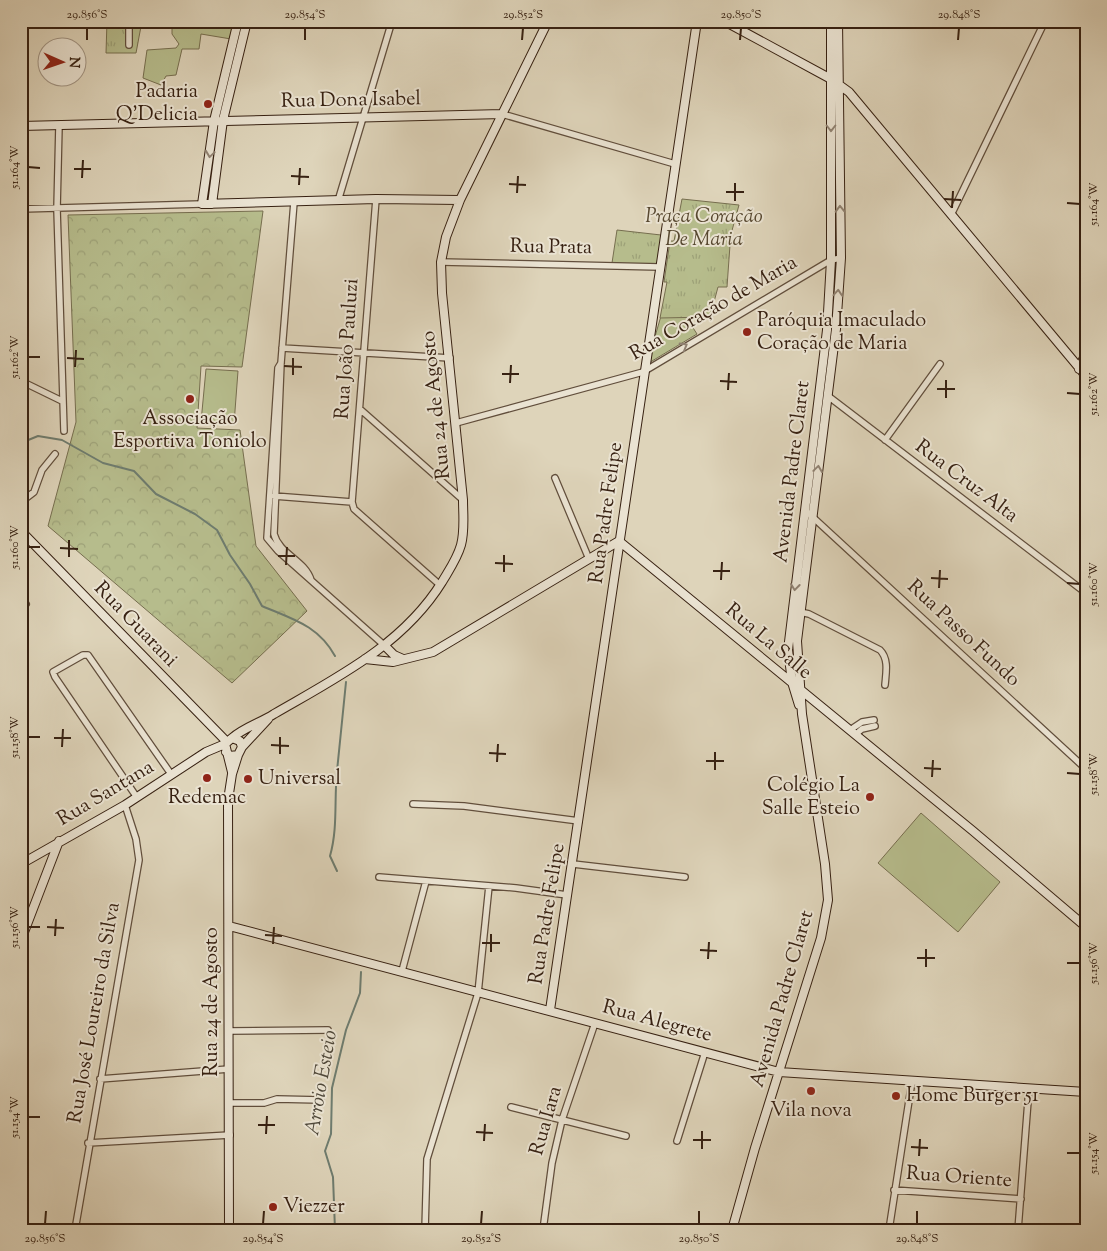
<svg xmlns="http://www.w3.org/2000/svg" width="1107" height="1251" font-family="'Sorts Mill Goudy',serif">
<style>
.green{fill:#b6bc8c;stroke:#766e4f}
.forest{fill:url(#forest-crowns);stroke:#766e4f}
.park{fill:url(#park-tufts);stroke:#766e4f}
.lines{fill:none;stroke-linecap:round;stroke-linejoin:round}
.stream{stroke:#6e7c6f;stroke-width:2}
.street-casing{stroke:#614e3c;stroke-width:8}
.secondary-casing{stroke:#372112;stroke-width:10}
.street{stroke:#eae3d2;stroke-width:5.5}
.secondary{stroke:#eae3d2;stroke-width:8}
.oneway{stroke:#908272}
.ticks{fill:none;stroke:#372112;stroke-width:2}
.poi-dot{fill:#8f2418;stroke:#eae3d2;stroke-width:2}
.labels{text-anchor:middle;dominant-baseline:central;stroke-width:4;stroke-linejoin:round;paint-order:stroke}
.poi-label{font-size:20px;fill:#372112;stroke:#eae3d2;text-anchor:start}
.street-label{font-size:20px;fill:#372112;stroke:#eae3d2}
.park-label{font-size:20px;font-style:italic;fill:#574830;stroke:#eae3d2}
.water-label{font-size:21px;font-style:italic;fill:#4e4739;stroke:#eae3d2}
.neatline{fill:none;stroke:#372112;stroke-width:2}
.ticks-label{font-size:12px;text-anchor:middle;fill:#372112}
</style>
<defs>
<pattern id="forest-crowns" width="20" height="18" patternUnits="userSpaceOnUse" patternTransform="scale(1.25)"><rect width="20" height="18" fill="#b6bc8c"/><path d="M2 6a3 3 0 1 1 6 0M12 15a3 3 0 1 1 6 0" fill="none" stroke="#9da178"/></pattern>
<pattern id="park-tufts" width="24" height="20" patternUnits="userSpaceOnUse" patternTransform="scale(1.25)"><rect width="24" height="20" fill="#b6bc8c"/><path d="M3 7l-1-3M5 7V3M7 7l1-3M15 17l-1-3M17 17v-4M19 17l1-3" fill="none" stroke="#9da178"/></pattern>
</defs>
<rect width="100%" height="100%" fill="#ded4ba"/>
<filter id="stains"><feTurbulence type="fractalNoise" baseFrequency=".004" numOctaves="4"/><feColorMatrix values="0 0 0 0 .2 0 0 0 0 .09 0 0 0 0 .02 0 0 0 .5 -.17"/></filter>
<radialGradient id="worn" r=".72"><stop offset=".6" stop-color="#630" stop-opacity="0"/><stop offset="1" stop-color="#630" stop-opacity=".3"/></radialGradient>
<path class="green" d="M190 21H234L231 39 201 34 199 49H182L176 75 166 76 161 85 143 78 147 50 176 48 179 44 172 34V24H190Z
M661 316 686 317 697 334 647 364Z
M206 369 238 371 234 424 201 422Z
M921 813 1000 882 958 932 878 863Z"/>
<path class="forest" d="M263 211 242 367 201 366 197 428 240 430 256 546 307 611 232 683 48 526 76 422 68 215Z"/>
<path class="park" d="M107 21H142L136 53H106Z
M682 199 739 205 728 245H730L727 287H718L710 317 660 318 667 282H664L670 241H674Z
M617 230 661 235 658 265 612 263Z"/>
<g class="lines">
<path class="stream" d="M21 443 38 436 62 440 103 463 134 471 156 494 195 514 217 530 230 555 250 584 262 606C292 619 318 625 335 656
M337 871 330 856C338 828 334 800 337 771 340 741 343 712 346 682
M335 1230 333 1177 325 1151 331 1134 332 1088 346 1030 360 993 361 972"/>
<g class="street-casing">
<path id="street" d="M129 45V21
M502 114 675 164
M59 125 57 209 64 431
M338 201 392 21
M294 202 281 363 274 534C279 554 305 560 311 580
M21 209 202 204
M951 215 1045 21
M441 262 660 267
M282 348 450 358
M281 363 278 368 267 538 278 551 385 646
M21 381 62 401
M828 396 1086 593
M361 410 463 500
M456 423 643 372 831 260 841 258
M885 440 940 364
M555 478 589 559
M274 496 352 502 354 509 440 585
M21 502 34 492 42 470 55 454
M352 502 376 199
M805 510 1086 769
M21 597 26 604
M800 612 809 614 880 650C889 659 886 673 885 685
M850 730 862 722 874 720
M855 735 862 729 875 726
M136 796 55 677 53 672 83 655H88L171 774
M413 804 464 806 579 821
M573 864 685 877
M379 877 516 888 567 895
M402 971 426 881
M229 1031 328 1030
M100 1079 229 1069
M229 1103H264L277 1099 321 1100
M511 1107 626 1136
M677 1141 705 1052
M88 1143 230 1135
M894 1190 1021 1199
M75 1230 139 860 136 839 125 805
M425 1230 427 1159 478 993 489 886
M543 1230 552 1163 562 1120 595 1023
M889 1230 912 1081
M1018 1230 1029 1088"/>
</g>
<g class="secondary-casing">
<path id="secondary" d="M238 21 214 121 202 204 376 199 460 200
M724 21 831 79 849 92 1086 376
M21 126 502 114
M212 204 223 120 247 21
M1079 369 1086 353
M21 531 226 741
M619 541 973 831 1086 927
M385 646 394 655 403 659
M365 659 393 662 433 652 619 541
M799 705 792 682 788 650 827 330 831 260V21
M232 738C245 727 260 723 274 714 336 678 403 645 442 582 449 570 457 559 461 545 465 530 463 515 463 500L442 293 441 262 446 237 460 200 548 21
M242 747 268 719
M226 752 230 756 238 755 242 747 240 741 232 738 225 744 232 772
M21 864 125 805 206 752 225 744
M229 926 779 1072 1086 1092
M21 940 59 841
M550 1010 697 21
M229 1230 228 800 232 774 238 755
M732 1230 755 1148 821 938 828 900 825 864 802 714 797 641 836 329 841 258 838 21"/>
</g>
<use href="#street" class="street"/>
<use href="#secondary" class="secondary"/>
</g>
<defs><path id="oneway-chevron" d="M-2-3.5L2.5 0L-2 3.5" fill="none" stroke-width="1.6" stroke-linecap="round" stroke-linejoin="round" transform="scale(1.25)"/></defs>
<g class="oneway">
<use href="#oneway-chevron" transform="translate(831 128) rotate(90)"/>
<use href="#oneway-chevron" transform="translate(210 154) rotate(98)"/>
<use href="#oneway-chevron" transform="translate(840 209) rotate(-91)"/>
<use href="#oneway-chevron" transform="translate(838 293) rotate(-86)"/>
<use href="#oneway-chevron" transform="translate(684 346) rotate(-30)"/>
<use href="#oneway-chevron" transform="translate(818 469) rotate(-82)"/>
<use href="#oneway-chevron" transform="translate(795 587) rotate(97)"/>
</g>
<path class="ticks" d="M87 40V28M305 40V28M522 40 523 28M740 40 741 28M958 40 959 28M28 167 40 168M74 169H91M291 176 309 177M82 178 83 160M509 184 526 185M299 185 300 168M726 192H744M517 193 518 176M944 199 961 200M735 201V183M1067 203 1080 204M952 208 953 191M28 357H40M67 358 84 359M284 366 302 367M75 367 76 350M502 374H519M293 375V358M720 381 737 382M510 383 511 365M937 389H955M728 390 729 373M1067 393 1080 394M946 398V380M28 547H40M60 548 78 549M278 556H295M69 557V540M495 563 513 564M286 565 287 547M713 571H730M504 572V555M931 578 948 579M721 580 722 562M1067 583 1080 584M939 588 940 570M28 737H40M54 738H71M271 745 289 746M62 747 63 729M489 753 506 754M280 754V737M706 761H724M497 762 498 744M924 768 941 769M715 770V752M1067 773 1080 774M932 777 933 760M28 927H40M47 927 64 928M265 935 282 936M55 936 56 919M482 943H500M273 944 274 927M700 950 717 951M491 952V934M917 958H935M708 959 709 942M1067 963H1080M926 967V949M28 1117H40M258 1125H275M476 1132 493 1133M266 1134 267 1116M693 1140H711M484 1141 485 1124M911 1147 928 1148M702 1149V1131M1067 1153H1080M919 1156 920 1139M45 1224 46 1211M263 1224 264 1211M481 1224 482 1211M699 1224V1211M917 1224V1211"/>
<g class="poi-dot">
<circle cx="208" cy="104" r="5"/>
<circle cx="747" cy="332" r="5"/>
<circle cx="190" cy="399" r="5"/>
<circle cx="207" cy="778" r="5"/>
<circle cx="248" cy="779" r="5"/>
<circle cx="870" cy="797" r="5"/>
<circle cx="811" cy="1091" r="5"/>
<circle cx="896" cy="1096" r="5"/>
<circle cx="273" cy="1207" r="5"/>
</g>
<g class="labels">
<g class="poi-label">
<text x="198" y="92" text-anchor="end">Padaria<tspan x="198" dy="23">Q'Delicia</tspan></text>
<text x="757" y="321">Paróquia Imaculado<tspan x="757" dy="23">Coração de Maria</tspan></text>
<text x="190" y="419" text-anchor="middle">Associação<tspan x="190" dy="23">Esportiva Toniolo</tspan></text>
<text x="258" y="779">Universal</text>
<text x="860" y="786" text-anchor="end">Colégio La<tspan x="860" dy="23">Salle Esteio</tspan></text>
<text x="207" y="798" text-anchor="middle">Redemac</text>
<text x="906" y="1096">Home Burger 51</text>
<text x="811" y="1111" text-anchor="middle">Vila nova</text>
<text x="283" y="1207">Viezzer</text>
</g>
<g class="street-label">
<text transform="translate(351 101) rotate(-1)">Rua Dona Isabel</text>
<text transform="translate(551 248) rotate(1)">Rua Prata</text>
<text transform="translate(714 309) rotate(-30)">Rua Coração de Maria</text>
<text transform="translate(348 349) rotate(-86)">Rua João Pauluzi</text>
<text transform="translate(437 405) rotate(-96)">Rua 24 de Agosto</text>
<text transform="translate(793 472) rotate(-83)">Avenida Padre Claret</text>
<text transform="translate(966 482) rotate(37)">Rua Cruz Alta</text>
<text transform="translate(607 513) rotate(-82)">Rua Padre Felipe</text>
<text transform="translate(135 625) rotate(46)">Rua Guarani</text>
<text transform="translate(963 634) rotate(43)">Rua Passo Fundo</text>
<text transform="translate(768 642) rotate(40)">Rua La Salle</text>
<text transform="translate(106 794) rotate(-31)">Rua Santana</text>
<text transform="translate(548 914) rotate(-81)">Rua Padre Felipe</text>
<text transform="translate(783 999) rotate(-74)">Avenida Padre Claret</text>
<text transform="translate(212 1002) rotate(-90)">Rua 24 de Agosto</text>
<text transform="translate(95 1013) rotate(-80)">Rua José Loureiro da Silva</text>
<text transform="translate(657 1022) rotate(15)">Rua Alegrete</text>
<text transform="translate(547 1121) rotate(-74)">Rua Iara</text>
<text transform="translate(959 1178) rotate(4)">Rua Oriente</text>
</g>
<g class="park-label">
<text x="704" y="217">Praça Coração<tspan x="704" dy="23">De Maria</tspan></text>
</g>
<g class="water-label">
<text transform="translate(322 1083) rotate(-80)">Arroio Esteio</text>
</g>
</g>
<rect width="1107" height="1251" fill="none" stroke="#ded4ba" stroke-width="55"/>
<g transform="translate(62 62) rotate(92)"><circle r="24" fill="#eae3d2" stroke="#a29585"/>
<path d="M0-4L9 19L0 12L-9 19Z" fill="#8f2418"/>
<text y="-8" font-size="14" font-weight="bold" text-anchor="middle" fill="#372112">N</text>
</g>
<rect x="28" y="28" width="1052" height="1196" class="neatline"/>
<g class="ticks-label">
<text x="87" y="18">29.856°S</text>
<text x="305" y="18">29.854°S</text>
<text x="523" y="18">29.852°S</text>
<text x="741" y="18">29.850°S</text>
<text x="959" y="18">29.848°S</text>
<text transform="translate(14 167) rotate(-90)" y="4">51.164°W</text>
<text transform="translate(1093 204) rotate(-90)" y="4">51.164°W</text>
<text transform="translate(14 357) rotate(-90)" y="4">51.162°W</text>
<text transform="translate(1093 394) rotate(-90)" y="4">51.162°W</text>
<text transform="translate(14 547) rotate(-90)" y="4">51.160°W</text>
<text transform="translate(1093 584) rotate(-90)" y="4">51.160°W</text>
<text transform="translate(14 737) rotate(-90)" y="4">51.158°W</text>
<text transform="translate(1093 774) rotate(-90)" y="4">51.158°W</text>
<text transform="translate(14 927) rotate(-90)" y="4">51.156°W</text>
<text transform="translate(1093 963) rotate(-90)" y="4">51.156°W</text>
<text transform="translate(14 1117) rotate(-90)" y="4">51.154°W</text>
<text transform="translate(1093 1153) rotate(-90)" y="4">51.154°W</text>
<text x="45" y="1242">29.856°S</text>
<text x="263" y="1242">29.854°S</text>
<text x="481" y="1242">29.852°S</text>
<text x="699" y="1242">29.850°S</text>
<text x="917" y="1242">29.848°S</text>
</g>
<rect width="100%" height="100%" filter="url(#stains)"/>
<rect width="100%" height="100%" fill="url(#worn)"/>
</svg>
